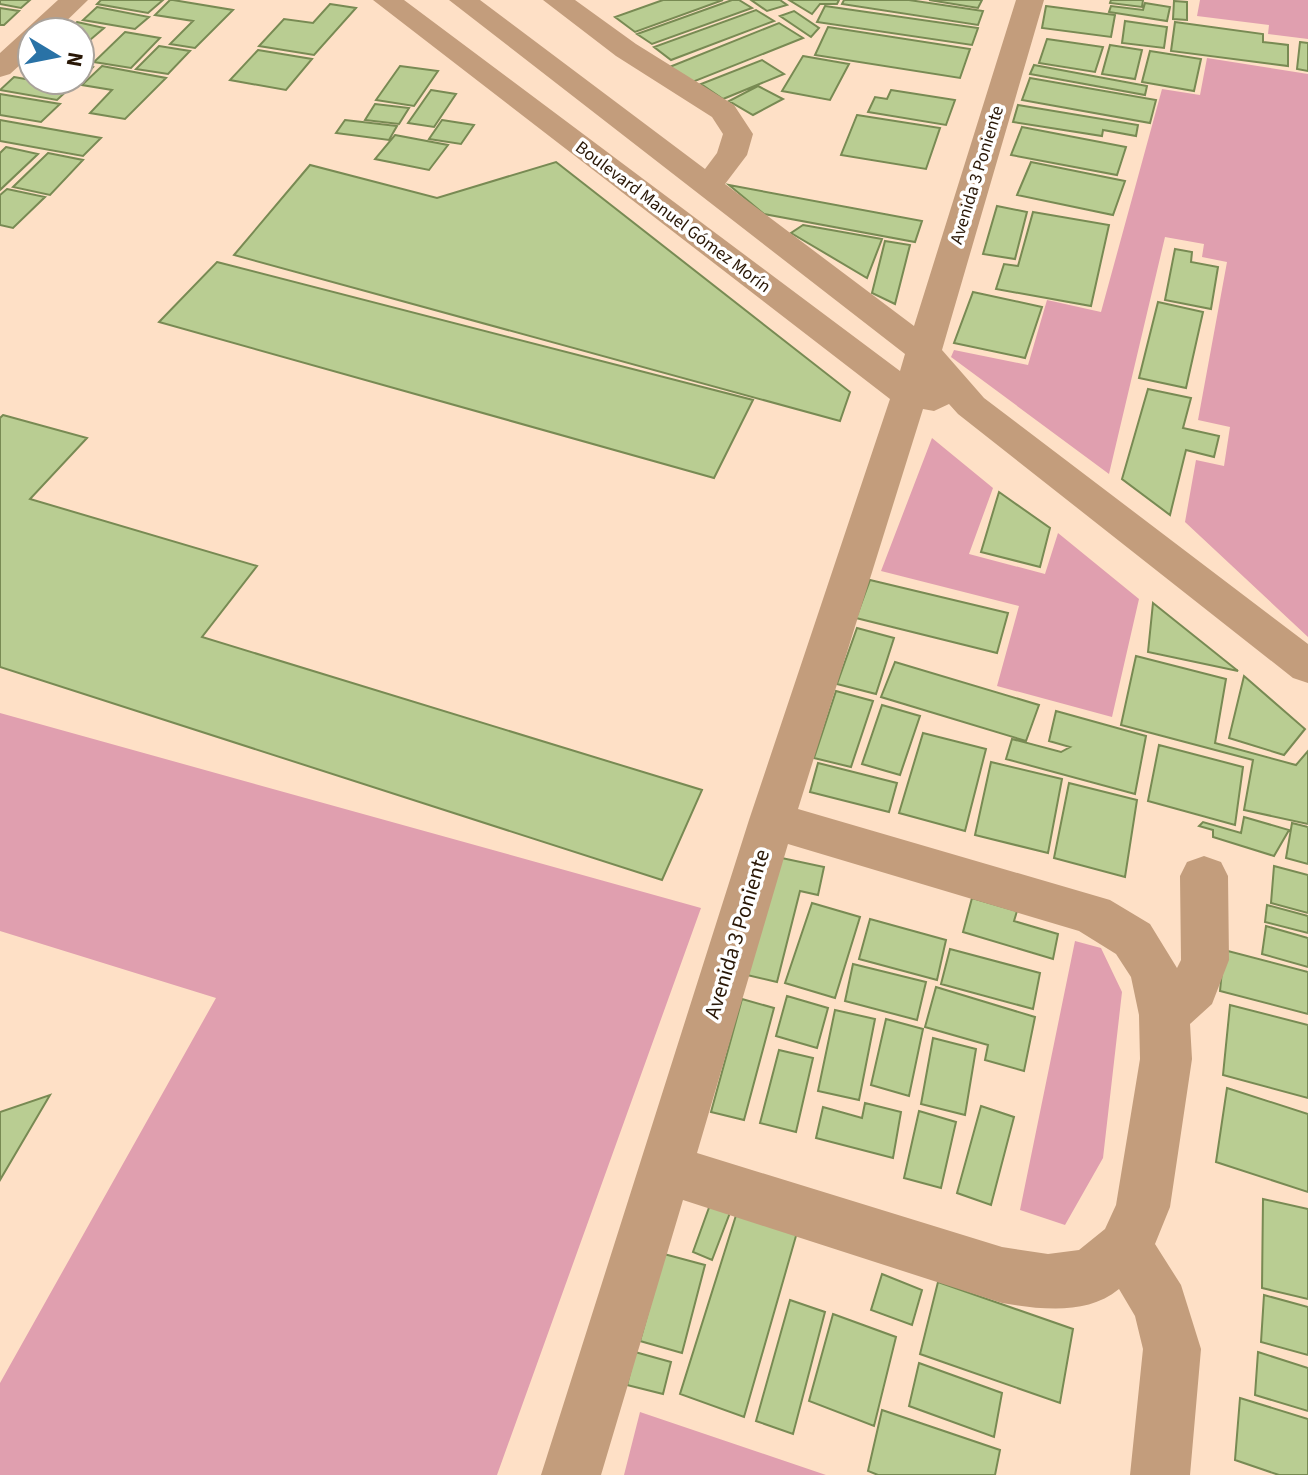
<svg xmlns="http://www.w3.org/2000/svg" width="1308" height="1475" font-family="'Source Sans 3',sans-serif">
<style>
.green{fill:#e09faf}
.building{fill:#b9cd92;stroke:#788a53;stroke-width:2}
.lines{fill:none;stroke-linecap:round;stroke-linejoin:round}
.street{fill:#c39d7c;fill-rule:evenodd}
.labels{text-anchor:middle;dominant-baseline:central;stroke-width:7;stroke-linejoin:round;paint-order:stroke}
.far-street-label{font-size:18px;fill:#291706;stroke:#fff}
.street-label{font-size:22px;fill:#291706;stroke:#fff}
</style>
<rect width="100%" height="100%" fill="#fee0c6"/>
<path class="green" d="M1200 0H1308V39L1268 34 1269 25 1197 16Z
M1207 58 1308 74V637L1185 522 1196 460 1224 466 1230 427 1198 420 1227 262 1202 257 1204 244 1165 237 1109 474 951 357 954 350 1028 365 1047 300 1101 312 1162 89 1200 95Z
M932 438 993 488 969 554 1045 574 1058 533 1139 599 1112 717 997 686 1019 606 881 571Z
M0 713 701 908 497 1475H0V1383L216 998 0 931Z
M1075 941 1101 948 1122 992 1103 1158 1065 1225 1020 1210Z
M640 1412 826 1475H624Z"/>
<path class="building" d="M0 0H30L21 8 0 4Z
M101 0H163L148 13 97 4Z
M170 0H173L233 10 195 48 170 44 193 21 155 15Z
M663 0H723L635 32 615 17Z
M732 0H739L752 8 652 44 637 34Z
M751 0H780L787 5 767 11Z
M789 0H839L837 4H820L812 14Z
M844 0H909L983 11 978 25 842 4Z
M929 0H982L978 8Z
M1111 0H1143L1142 7 1110 3Z
M1174 1 1187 2V20L1173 19Z
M1145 3 1170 7 1167 21 1109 12 1111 6 1143 10Z
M330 4 356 8 314 55 259 46 284 19 313 23Z
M825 6 978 28 972 45 817 22Z
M1046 6 1115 15 1111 37 1042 28Z
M97 7 149 17 135 29 83 20Z
M0 8 19 11 4 25H0Z
M756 10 774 21 671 60 654 47Z
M794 11 819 28 811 37 780 16Z
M1125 21 1167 27 1164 48 1122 43Z
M77 22 104 28 90 40 80 38V32H66Z
M1175 22 1263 34V42L1288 45V66L1171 51Z
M779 23 803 38 690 83 667 68Z
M828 27 970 49 960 78 815 55Z
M125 32 160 38 131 68 94 62Z
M1047 39 1103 47 1095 72 1039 63Z
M1300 42 1308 43V71L1297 69Z
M1110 45 1142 50 1135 79 1102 74Z
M159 46 190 51 168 74 136 69Z
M258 50 312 59 286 90 230 80Z
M1150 51 1201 59 1194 91 1142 82Z
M803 56 849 64 830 100 782 91Z
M762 60 784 74 723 99 701 84Z
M80 64 93 67 77 84 56 80H80Z
M1034 65 1147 86 1145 95 1030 74Z
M102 66 166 78 125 119 90 113 112 90 82 85Z
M400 66 438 71 414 106 376 100Z
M14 77 71 87 57 100 0 90Z
M1030 78 1156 100 1150 123 1022 100Z
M758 86 783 99 753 115 729 101Z
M431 90 456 94 434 127 408 123Z
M891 90 955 100 946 125 868 112 875 97 887 99Z
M0 94 60 104 41 122 0 115Z
M375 104 409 108 399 124 365 120Z
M1018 105 1138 125 1136 136 1103 130 1102 136 1013 122Z
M857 115 940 128 926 169 841 155Z
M0 120 101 138 83 156 0 141Z
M345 120 397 126 389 140 336 133Z
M442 120 474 125 461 144 429 139Z
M1022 127 1126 147 1117 175 1011 155Z
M395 135 448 145 429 170 375 159Z
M6 147 38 154 0 190V153Z
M48 153 83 160 50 195 13 187Z
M556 162 850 392 840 421 234 255 310 165 437 198Z
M1031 162 1125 181 1113 215 1017 195Z
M729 185 922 221 915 242 764 214Z
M7 189 45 197 13 228 0 225V195Z
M997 206 1027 212 1015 259 983 254Z
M1033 212 1109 225 1091 306 996 289 1004 264 1018 266Z
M803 225 882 239 867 278 791 233Z
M885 241 910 245 895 304 872 293Z
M1175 249 1192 252 1191 262 1218 267 1211 309 1165 300Z
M217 262 753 400 714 478 159 322Z
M973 292 1042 307 1025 358 954 343Z
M1158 302 1203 312 1186 388 1139 378Z
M1148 389 1191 398 1183 428 1219 436 1214 457 1186 450 1170 515 1122 479Z
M3 415 87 438 30 499 257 566 202 637 702 790 662 880 0 667V418Z
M999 492 1050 528 1040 567 981 552Z
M870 580 1008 613 997 653 856 618Z
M1153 603 1238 671 1148 652Z
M857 628 894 638 876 694 837 684Z
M1136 656 1226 679 1215 743 1296 765 1308 751V824L1244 810 1253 760 1121 725Z
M895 662 1039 705 1026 741 881 697Z
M1244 676 1305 729 1284 755 1229 738Z
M836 691 873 701 851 767 814 758Z
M882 705 920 716 900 775 862 764Z
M1056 711 1146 736 1135 794 1006 759 1012 739 1061 752 1070 747 1049 741Z
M923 733 986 749 965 831 899 813Z
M1159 745 1243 767 1235 825 1148 801Z
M991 762 1062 779 1048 853 975 835Z
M818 763 897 783 889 812 810 792Z
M1069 783 1137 800 1125 877 1054 858Z
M1244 817 1289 830 1274 856 1213 837V830L1199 826 1203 822 1241 833Z
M1292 823 1308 827V864L1286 858Z
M777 857 824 867 818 895 800 891 777 982 747 975Z
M1274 866 1308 875V913L1271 903Z
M972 898 1017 911 1014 921 1058 934 1053 959 963 932Z
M812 903 860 917 835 998 785 983Z
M1267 905 1308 916V933L1265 922Z
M870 919 946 940 937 980 859 959Z
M1266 926 1308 938V967L1262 954Z
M950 949 1040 973 1033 1009 941 984Z
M1224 950 1308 972V1014L1220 991Z
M853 964 926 982 917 1020 845 1001Z
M936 987 1035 1017 1024 1071 985 1060 988 1045 925 1027Z
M787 996 828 1008 817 1048 776 1036Z
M742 999 774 1008 744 1120 711 1112Z
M1230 1005 1308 1025V1098L1223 1075Z
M835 1010 875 1019 859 1100 818 1091Z
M886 1019 923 1029 909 1096 871 1085Z
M933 1038 976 1049 965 1115 921 1104Z
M779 1050 813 1058 796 1132 760 1123Z
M1227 1088 1308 1114V1192L1216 1162Z
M50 1095 0 1180V1112Z
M865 1103 901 1112 893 1158 816 1138 823 1107 862 1118Z
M981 1106 1014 1117 991 1205 957 1193Z
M919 1111 956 1122 941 1188 904 1178Z
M1263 1199 1308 1209V1299L1262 1288Z
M711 1202 731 1210 712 1260 693 1252Z
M738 1209 798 1229 744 1417 680 1394Z
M664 1254 705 1265 682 1353 640 1341Z
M882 1274 922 1290 912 1325 871 1310Z
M938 1282 1073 1329 1060 1403 920 1354Z
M1264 1295 1308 1307V1355L1261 1342Z
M790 1300 825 1312 793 1434 756 1421Z
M833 1314 896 1337 874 1426 809 1401Z
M635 1352 671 1362 663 1394 627 1385Z
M1258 1352 1308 1368V1411L1255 1395Z
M919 1363 1002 1393 994 1437 909 1406Z
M1240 1398 1308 1419V1475H1279L1235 1460Z
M882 1410 1000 1450 995 1475H878L868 1471Z"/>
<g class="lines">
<path class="street" d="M58 0H88L55 32H32V54L10 74 0 77V53Z
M373 0H404L900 371 905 354 449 0H480L705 169 717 153 723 134 712 117 616 56 543 0H575L636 44 734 105 753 134 747 155 725 184 914 326 1016 0H1044L942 350 984 398 1308 644V683L1293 678 958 414 949 404 934 411 923 409 798 809 1110 900 1150 924 1177 968 1181 960 1180 876 1187 862 1204 856 1221 862 1228 876 1229 960 1212 1004 1190 1024 1192 1059 1170 1207 1155 1244 1181 1285 1201 1349 1190 1475H1130L1143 1349 1135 1316 1119 1289C1086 1316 1040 1309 1002 1303L683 1200 601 1475H541L749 820 890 399ZM788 844 1079 931 1116 954 1131 977 1139 1015 1140 1059 1116 1205 1105 1229 1079 1250 1048 1254 1002 1247 697 1153Z"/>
</g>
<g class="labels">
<g class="far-street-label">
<text transform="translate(977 175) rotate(-73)">Avenida 3 Poniente</text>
<text transform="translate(673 217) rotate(37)">Boulevard Manuel Gómez Morín</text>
</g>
<g class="street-label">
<text transform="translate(737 934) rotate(-73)">Avenida 3 Poniente</text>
</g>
</g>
<g transform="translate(56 56) rotate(100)"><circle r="38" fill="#ffffff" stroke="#a9a29b" stroke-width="2"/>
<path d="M0-6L14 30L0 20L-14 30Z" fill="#2972a6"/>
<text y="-12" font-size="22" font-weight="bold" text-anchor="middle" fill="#291706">N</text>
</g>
</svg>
